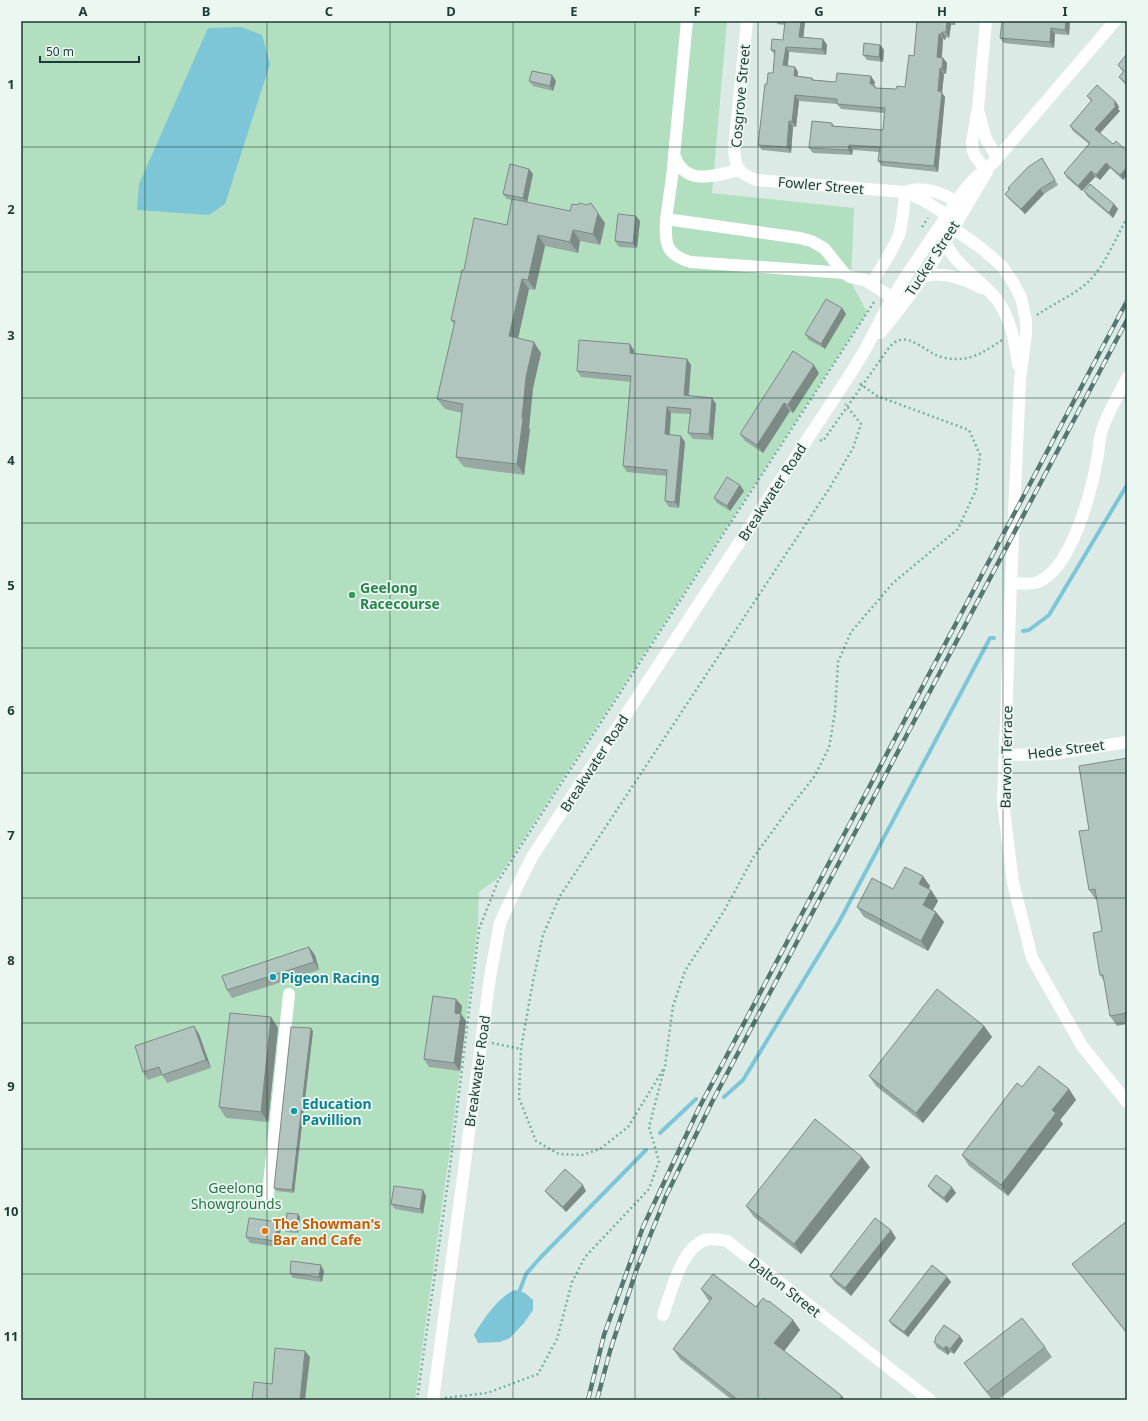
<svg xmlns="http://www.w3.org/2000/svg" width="1148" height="1421" font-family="'Noto Sans',sans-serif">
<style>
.green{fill:#b2dfc0}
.water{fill:#7dc6d7}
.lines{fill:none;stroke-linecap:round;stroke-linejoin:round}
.stream{stroke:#7dc6d7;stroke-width:4}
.path{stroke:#79b2a2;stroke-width:2.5;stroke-dasharray:2 3;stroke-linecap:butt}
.minor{stroke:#fff;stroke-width:12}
.rail-casing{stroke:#567770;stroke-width:4.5}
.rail{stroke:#edf7f2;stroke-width:3;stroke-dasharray:9;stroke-linecap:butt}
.wall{fill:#98a9a3}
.shaded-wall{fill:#7c8a85}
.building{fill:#b1c5be;stroke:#7c8a85}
.grid{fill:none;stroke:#1d3b34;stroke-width:1;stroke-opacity:0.55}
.leisure-dot{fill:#2e9e5b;stroke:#edf7f2;stroke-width:1.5}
.culture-dot{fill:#0f9aa8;stroke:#edf7f2;stroke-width:1.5}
.food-dot{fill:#e8710a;stroke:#edf7f2;stroke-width:1.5}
.labels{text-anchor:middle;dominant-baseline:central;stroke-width:3.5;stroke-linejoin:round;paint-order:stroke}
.street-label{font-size:14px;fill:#1d3b34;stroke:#edf7f2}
.leisure-label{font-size:14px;font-weight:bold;fill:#27864d;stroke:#edf7f2;text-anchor:start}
.culture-label{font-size:14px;font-weight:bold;fill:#0d838f;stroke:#edf7f2;text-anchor:start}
.park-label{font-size:14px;fill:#237546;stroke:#edf7f2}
.food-label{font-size:14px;font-weight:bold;fill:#c56008;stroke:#edf7f2;text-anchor:start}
.neatline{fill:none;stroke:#1d3b34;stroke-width:1.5}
.grid-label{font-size:13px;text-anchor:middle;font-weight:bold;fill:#1d3b34}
</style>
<rect width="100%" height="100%" fill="#dceae5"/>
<path class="green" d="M21 21H727L712 193 854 208 851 282 867 312 498 878 479 892 478 924 450 1149 415 1400H21Z"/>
<path class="water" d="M241 27 262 35 270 64 225 204 209 215 137 210 139 184 208 28Z
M515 1290 525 1293 533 1300V1310L524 1323 510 1338 500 1342 478 1343 474 1335C482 1321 500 1295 515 1290Z"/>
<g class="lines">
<path class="stream" d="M1023 631 1029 630 1049 615 1127 485
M724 1097 743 1080 839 922 990 638H994
M660 1133 696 1099
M518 1295 526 1274 540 1258 646 1150"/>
<path class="path" d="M922 227 928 218
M1037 315C1054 303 1077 294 1091 279 1104 266 1117 236 1127 218
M820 440 823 441 888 349C903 329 919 346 934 354 940 357 948 359 955 359 973 360 987 350 1002 340
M492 1043 521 1049
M663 1070 628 1127 600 1149 582 1155 559 1154 536 1141 519 1098 521 1049 533 981 543 935 560 896 829 489 853 448 861 424 845 404
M445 1398 487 1393 538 1374 557 1339 572 1282 585 1257 649 1189 659 1161 649 1127 665 1066 673 1006 685 971 724 911 753 858 788 810 814 777 829 748 835 712 838 662 851 632 893 583 958 529 976 490 980 455 969 430 877 396 859 383
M417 1400 449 1175 479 929 498 881 874 302"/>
<path class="minor" d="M687 21 672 177 666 219 800 238 811 241 824 248 844 273 850 277 865 280 902 304
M747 21 734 148C735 167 738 173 756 180L905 192 923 200 947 215 961 214 955 201
M986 21 978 108 972 142 973 151 975 156 987 172
M979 113 986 139 997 157
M674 154C684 187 714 176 739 170
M906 192C921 185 943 193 955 201
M666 219C665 243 665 255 691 262L844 273
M943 221 981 248 1002 266 1014 284 1021 298 1026 320V334L1020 380 1011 583 1003 802 1013 883 1032 958 1082 1046 1127 1102
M944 236C947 260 983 281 998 301 1011 320 1015 342 1018 365
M922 277C940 270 965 279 981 288
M871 284C881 268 892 252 899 235 903 221 904 206 905 192
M880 333C902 307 923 278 941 249 956 224 970 200 985 175
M1011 583C1019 583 1030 585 1038 582 1072 568 1091 492 1097 460 1099 450 1099 439 1102 430 1108 411 1119 395 1127 378
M1005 755 1052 754 1127 742
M267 1203 289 994
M663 1315C671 1293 681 1248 705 1240 712 1238 720 1240 727 1241L930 1400
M433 1400 490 977 500 923 511 899 532 857 849 376 865 350 887 307 906 276 962 193 974 179 994 162 1115 21"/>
<g class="rail-casing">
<path id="rail" d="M588 1400 604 1335 643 1227 699 1108 1127 301
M597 1400 610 1351 636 1271 666 1196 712 1102 1127 320"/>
</g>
<use href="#rail" class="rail"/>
</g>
<path class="wall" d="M775 21H805L803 37 823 39 827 45 826 55 789 52 788 66 795 67 798 72V76L812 78 814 80 836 82H875L874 85 876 88 896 89 905 87 914 56 917 21H955V25H951L949 38 946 37 945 40 943 39 942 58H943L947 63 946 74H944L942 93 945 97 938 172 882 166 878 161 879 152 853 150 852 155 813 153 809 148 832 123 834 126 883 130 884 113 841 109 837 104 799 101 796 127H793L791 153 762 150 758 145 767 84 773 73 775 55 771 50 783 40 785 25 778 24Z
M1070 21 1069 35 1055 34 1054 48 1004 43 1000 38Z
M880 45 884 50 883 62 867 60 863 55Z
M1127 55V86L1123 82 1119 77 1123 72 1118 65Z
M552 75 556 81 553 91 533 86 529 81Z
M1087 96 1116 102 1119 107 1118 109 1120 111 1100 133 1123 180 1110 168 1100 180 1095 177 1082 191 1067 178 1064 173 1089 144 1073 131 1070 126 1091 101Z
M1042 158 1058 185 1044 194 1025 214 1009 199 1005 194 1009 189 1008 188Z
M529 169 533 174 527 202 605 223 600 245 580 241 578 253 545 246 535 290 529 289 518 339 541 353 533 388 529 428 530 429 524 475 464 467 456 457 462 413 445 409 437 399 454 324 451 320 464 270 507 225 512 200 507 199 503 194Z
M1084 191 1114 204 1118 209 1113 218 1087 196Z
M636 216 640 221 637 248 619 247 615 241Z
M842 308 846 314 825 349 809 340 805 334Z
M634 350V353L691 365 689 396 712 398 716 404 713 440 693 439 688 433 690 414 671 413 670 435 685 442 679 508 669 507 665 501 667 476 627 472 623 466 631 382 581 377 577 371Z
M819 373 793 413 790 411 763 453 745 441 740 434Z
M740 485 744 491 730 511 717 503 714 498Z
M1127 758V1024L1117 1026 1110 1016 1104 981 1100 975 1102 931 1097 900H1096L1089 890Z
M930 886 929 889 931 890 938 901 933 910 936 912 944 922 928 951 864 917 857 907 893 889Z
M309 947 315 955 319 970 232 998 227 990Z
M456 999 462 1006 461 1014 466 1021 460 1071 429 1067 424 1059Z
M271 1017 278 1028 268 1122 226 1118 219 1107Z
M984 1026 992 1037 923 1123 876 1086 869 1076Z
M313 1031 294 1193 276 1191 274 1188Z
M199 1034 211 1068 167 1083 162 1075 148 1080 143 1072Z
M1022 1087 1069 1089 1076 1100 1060 1120 1063 1124 1008 1196 969 1166 962 1155Z
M870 1167 801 1254 754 1217 746 1206Z
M928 1186 956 1193 947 1203 932 1191Z
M545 1191H586L566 1212 549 1196Z
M426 1196 423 1214 395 1209 391 1204Z
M298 1214 300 1217 298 1233 286 1232 285 1229Z
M1127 1221V1334L1080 1274 1072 1264Z
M281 1227 278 1247 250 1243 246 1237Z
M896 1238 851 1296 835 1283 830 1276Z
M324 1271 322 1282 293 1278 290 1273Z
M947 1277 951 1282 908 1337 893 1326 889 1321Z
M701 1289 793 1320 800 1330 784 1351 842 1396 845 1400H732L680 1359 673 1349 710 1301 708 1300Z
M960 1336 963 1341 954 1354 950 1352 948 1355 937 1348 934 1342 936 1339 935 1338Z
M1045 1347 1052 1357 998 1400H992L964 1363Z"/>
<path class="shaded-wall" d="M801 21H805L803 42 799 37Z
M947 21H948L951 25 949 38 946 32Z
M952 21H955V25Z
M1066 21H1070L1069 35 1065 30Z
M1051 28 1055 34 1054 48 1050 42Z
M942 32 946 37 945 40 941 34Z
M939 34 943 39 941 63 937 57Z
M823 39 827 45 826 55 822 49Z
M880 45 884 50 883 62 879 57Z
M786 47 789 52 787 71 783 65Z
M943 58 947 63 946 74 942 69Z
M795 67 798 72 797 82 794 76Z
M940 68 944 74 942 93 945 97 938 172 934 166 938 91Z
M552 75 556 81 553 91 550 86Z
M871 76 875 82 874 85 879 92 870 84Z
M795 95 799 101 796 127 792 122Z
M1116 102 1119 107 1118 109 1120 111 1099 134 1095 129Z
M789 121 793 127 791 153 787 147Z
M849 145 853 150 852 155 848 150Z
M1106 163 1110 168 1100 180 1096 175Z
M1127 167V176L1123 180 1120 175Z
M529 169 533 174 527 203 523 198Z
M1091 171 1095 177 1082 191 1078 186Z
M1040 189 1044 194 1025 214 1021 209Z
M1114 204 1118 209 1113 218 1109 213Z
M598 213 605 223 600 245 593 234Z
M636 216 640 221 637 248 633 243Z
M573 230 580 241 578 253 570 242Z
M538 235 545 246 535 290 528 280Z
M522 279 529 289 516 347 509 336Z
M842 308 846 314 825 349 821 344Z
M534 342 541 353 533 388 529 428 530 429 524 475 517 464 526 377Z
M630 344 634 350V359L630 353Z
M687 359 691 365 688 401 684 395Z
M814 365 819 373 793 413 788 405Z
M712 398 716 404 713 440 709 434Z
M784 403 790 411 763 453 757 445Z
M667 407 671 413 669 440 665 434Z
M681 436 685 442 679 508 675 502Z
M740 485 744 491 730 511 727 506Z
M923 876 930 886 926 894 919 884Z
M931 890 938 901 930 915 923 905Z
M936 912 944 922 928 951 921 941Z
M309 947 315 955 319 970 314 962Z
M456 999 462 1006 460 1021 455 1013Z
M461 1014 466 1021 460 1071 454 1063Z
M271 1017 278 1028 268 1122 261 1112Z
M194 1026 199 1034 211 1068 206 1060Z
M984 1026 992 1037 923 1123 916 1113Z
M311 1028 313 1031 294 1193 292 1190Z
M1069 1089 1076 1100 1060 1120 1063 1124 1008 1196 1001 1185 1052 1110Z
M862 1157 870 1167 801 1254 794 1244Z
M583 1185 586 1191 566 1212 563 1207Z
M952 1187 956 1193 947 1203 944 1198Z
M423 1190 426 1196 423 1214 420 1209Z
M298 1214 300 1217 298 1233 296 1230Z
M278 1222 281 1227 278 1247 275 1241Z
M891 1230 896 1238 851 1296 845 1288Z
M321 1265 324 1271 322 1282 319 1277Z
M947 1277 951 1282 908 1337 904 1332Z
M793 1320 800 1330 782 1354 774 1343Z
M960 1336 963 1341 954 1354 950 1349Z
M946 1346 950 1352 948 1355 944 1349Z
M305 1351 310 1357 305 1400H300Z
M842 1396 845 1400H839Z"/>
<path class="building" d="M785 21H801L799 37 823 39 822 49 786 47 783 65 795 67 794 76 812 78V80L836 82 837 73 871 76 870 84H873V86H875V88L896 89 897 86 905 87 909 55 914 56 917 21H947L946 32H942L941 34H939L937 57 943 58 942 69 940 68 938 91 942 92 934 166 878 161 880 147 849 145 848 150 809 148 812 121 832 123V126L883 130 885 108 837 104V99L795 95 792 122 789 121 787 147 758 145 765 84H767L768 73H773L775 50H771L772 39 783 40Z
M1002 21H1066L1065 30 1051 28 1050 42 1000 38Z
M864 43 880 45 879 57 863 55Z
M1126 55H1127V84L1119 77 1124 71 1118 65Z
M532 71 552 75 550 86 529 81Z
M1097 85 1116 102 1114 104 1116 106 1095 129 1113 144 1116 141 1127 151V167L1120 175 1106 163 1096 175 1091 171 1078 186 1064 173 1090 143 1070 126 1092 100 1087 96Z
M1042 158 1055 180 1040 189 1021 209 1005 194 1010 189 1008 188 1028 167Z
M510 164 529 169 523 198 503 194Z
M1090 184 1114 204 1109 213 1084 191Z
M512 199 570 211 572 204 578 205 579 203 587 205 591 203 598 213 593 234 573 230 570 242 538 235 528 280 522 279 509 336 534 342 526 377 522 418 523 419 517 464 456 457 463 404 437 399 455 321 451 320 462 270H464L474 218 507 225Z
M618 214 636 216 633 243 615 241Z
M826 299 842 308 821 344 805 334Z
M579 340 630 344V353L687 359 684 395 712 398 709 434 688 433 691 409 667 407 665 434 681 436 675 502 665 501 667 470 623 466 631 376 577 371Z
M793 351 814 365 788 405 784 403 757 445 740 434Z
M727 477 740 485 727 506 714 498Z
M1127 758V1013L1110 1016 1103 975H1100L1093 933 1102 931 1095 889 1089 890 1079 831 1089 830 1079 766Z
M905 867 923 876 919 884 931 890 923 905 936 912 921 941 857 907 872 878 893 889Z
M309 947 314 962 227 990 222 976Z
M937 989 984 1026 916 1113 869 1076Z
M433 996 456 999 455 1013 461 1014 454 1063 424 1059Z
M230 1013 271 1017 261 1112 219 1107Z
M194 1026 206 1060 162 1075 159 1067 143 1072 135 1046Z
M291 1027 311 1028 292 1190 274 1188Z
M1039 1066 1069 1089 1052 1110 1056 1113 1001 1185 962 1155 1017 1083 1022 1087Z
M815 1119 862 1157 794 1244 746 1206Z
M565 1169 583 1185 563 1207 545 1191Z
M936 1175 952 1187 944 1198 928 1186Z
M394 1186 423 1190 420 1209 391 1204Z
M287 1213 298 1214 296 1230 285 1229Z
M249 1218 278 1222 275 1241 246 1237Z
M875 1218 891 1230 845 1288 830 1276Z
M1127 1221V1333L1072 1264Z
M291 1261 321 1265 319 1277 290 1273Z
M932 1265 947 1277 904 1332 889 1321Z
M713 1274 756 1307 763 1298 768 1302 769 1301 793 1320 774 1343 842 1396 839 1400H768L765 1398 763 1400H738L673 1349 712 1298 701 1289Z
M1022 1318 1045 1347 987 1392 964 1363Z
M944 1325 960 1336 950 1349 946 1346 944 1349 934 1342 936 1339 935 1338Z
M275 1348 305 1351 300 1400H252L254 1382 272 1384Z"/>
<path class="grid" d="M145 21V1400M267 21V1400M390 21V1400M513 21V1400M635 21V1400M758 21V1400M881 21V1400M1003 21V1400M21 147H1127M21 272H1127M21 398H1127M21 523H1127M21 648H1127M21 773H1127M21 898H1127M21 1023H1127M21 1149H1127M21 1274H1127"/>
<circle class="leisure-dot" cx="352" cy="595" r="4"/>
<g class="culture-dot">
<circle cx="273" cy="977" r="4"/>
<circle cx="294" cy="1111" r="4"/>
</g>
<circle class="food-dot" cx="265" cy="1231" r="4"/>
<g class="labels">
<g class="street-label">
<text transform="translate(740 96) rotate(-85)">Cosgrove Street</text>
<text transform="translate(821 185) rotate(5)">Fowler Street</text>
<text transform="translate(932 258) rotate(-57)">Tucker Street</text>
<text transform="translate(772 492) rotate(-57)">Breakwater Road</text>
<text transform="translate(1066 749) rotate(-7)">Hede Street</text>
<text transform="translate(1006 757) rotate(-89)">Barwon Terrace</text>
<text transform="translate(594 763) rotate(-57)">Breakwater Road</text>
<text transform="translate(477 1071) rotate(-82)">Breakwater Road</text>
<text transform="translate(785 1287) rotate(38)">Dalton Street</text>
</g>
<g class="leisure-label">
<text x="360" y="587">Geelong<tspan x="360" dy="16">Racecourse</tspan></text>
</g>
<g class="culture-label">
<text x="281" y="977">Pigeon Racing</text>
<text x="302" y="1103">Education<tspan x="302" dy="16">Pavillion</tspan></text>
</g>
<g class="park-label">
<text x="236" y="1187">Geelong<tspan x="236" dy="16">Showgrounds</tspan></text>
</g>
<g class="food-label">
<text x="273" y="1223">The Showman's<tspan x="273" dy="16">Bar and Cafe</tspan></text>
</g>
</g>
<rect width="1148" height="1421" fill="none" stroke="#edf7f2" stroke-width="44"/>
<path d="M40 56v6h99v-6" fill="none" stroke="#1d3b34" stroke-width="2"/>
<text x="46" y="56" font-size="12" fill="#1d3b34" stroke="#edf7f2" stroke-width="3" paint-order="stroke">50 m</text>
<rect x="22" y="22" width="1104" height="1377" class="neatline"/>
<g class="grid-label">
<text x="83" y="16">A</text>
<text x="206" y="16">B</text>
<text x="329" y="16">C</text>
<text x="451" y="16">D</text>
<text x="574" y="16">E</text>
<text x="697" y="16">F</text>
<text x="819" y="16">G</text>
<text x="942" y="16">H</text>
<text x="1065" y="16">I</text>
<text x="11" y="89">1</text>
<text x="11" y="214">2</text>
<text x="11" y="340">3</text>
<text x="11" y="465">4</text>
<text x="11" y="590">5</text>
<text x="11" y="715">6</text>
<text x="11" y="840">7</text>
<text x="11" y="965">8</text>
<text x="11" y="1091">9</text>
<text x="11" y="1216">10</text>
<text x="11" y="1341">11</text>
</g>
</svg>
